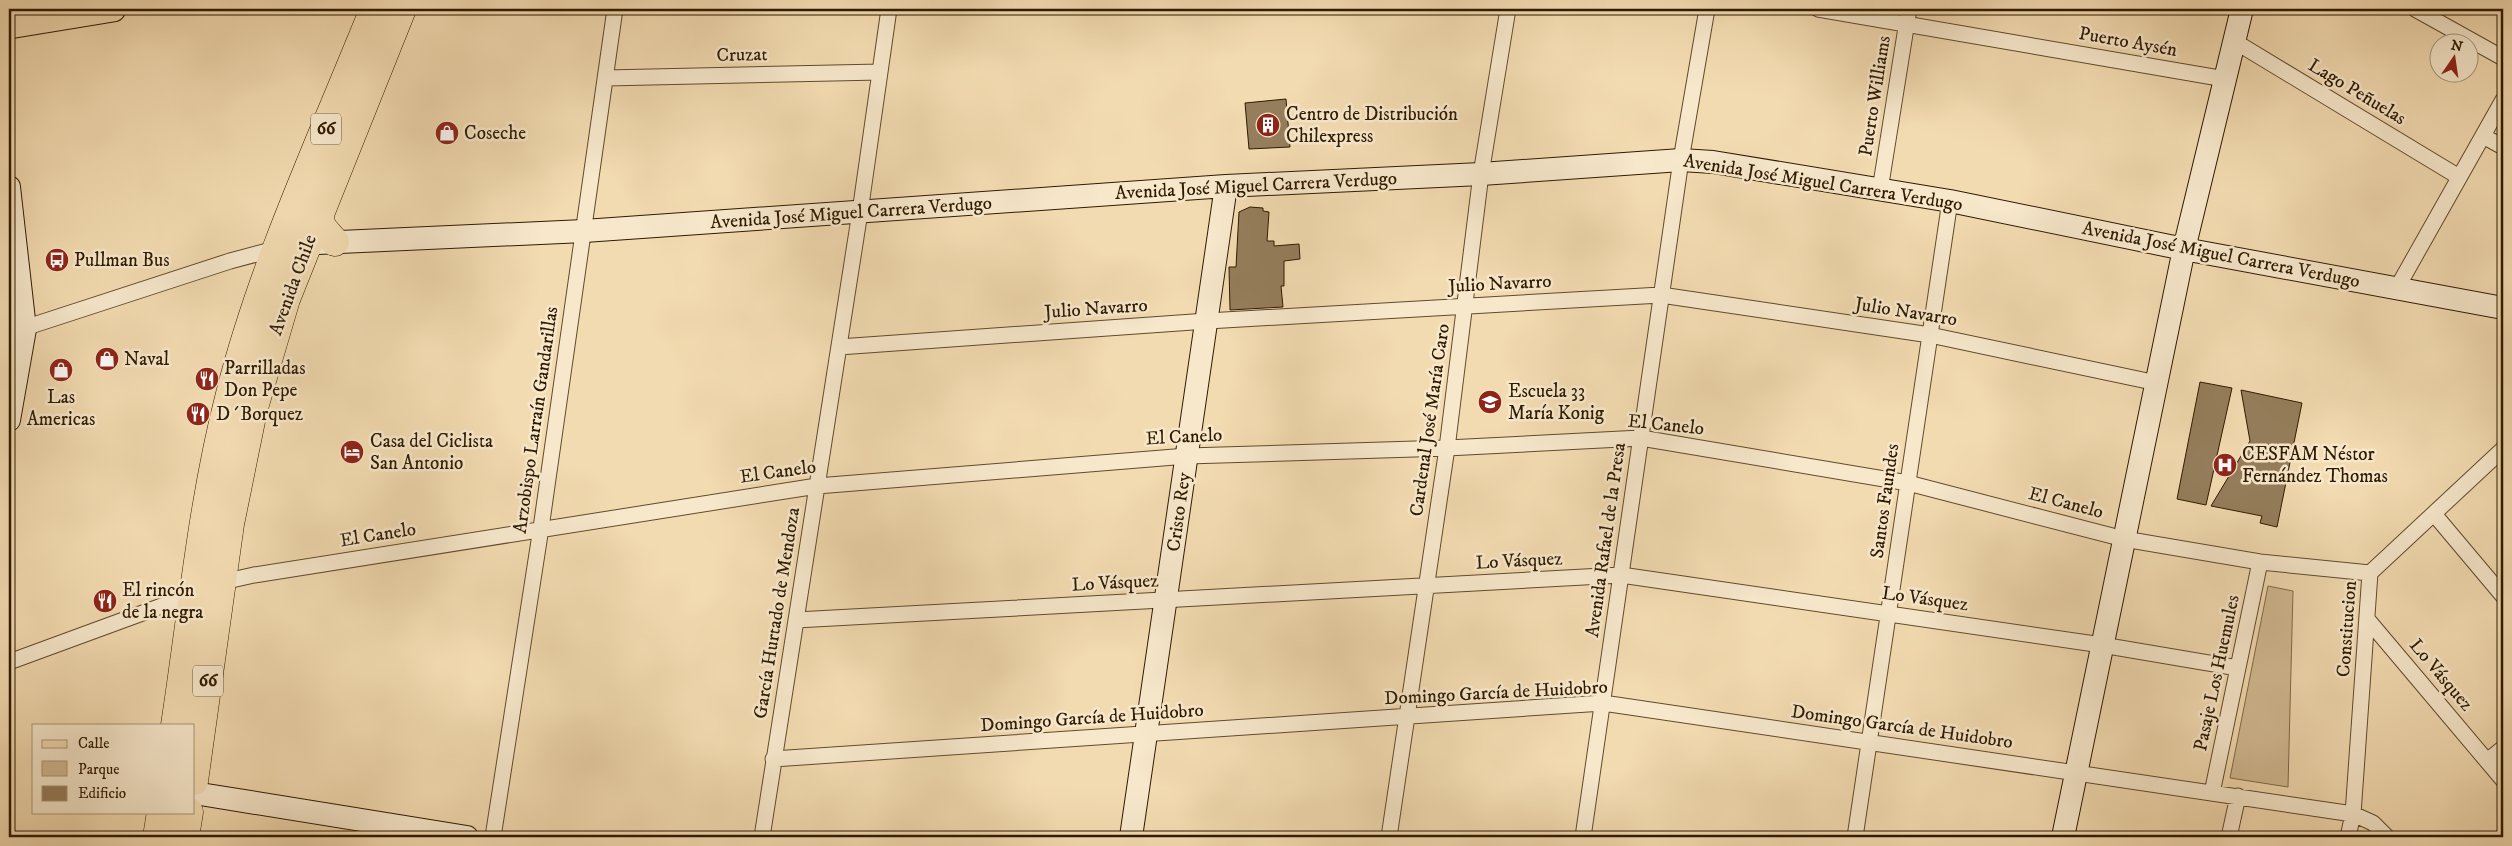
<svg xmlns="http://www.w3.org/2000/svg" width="2512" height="846" font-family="'IM FELL DW Pica',serif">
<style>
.green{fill:#d2ba93;stroke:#806a4a}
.building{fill:#957e5c;stroke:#2f1a00}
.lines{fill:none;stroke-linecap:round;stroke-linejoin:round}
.street-casing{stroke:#604a2c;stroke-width:17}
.secondary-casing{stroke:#2f1a00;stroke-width:24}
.primary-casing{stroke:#2f1a00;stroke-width:27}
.highway-casing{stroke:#2f1a00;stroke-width:29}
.street{stroke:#f7e8cc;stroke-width:15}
.secondary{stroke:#f7e8cc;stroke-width:22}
.primary{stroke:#f3dbb1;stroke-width:25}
.highway{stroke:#f3dbb1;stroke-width:28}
.labels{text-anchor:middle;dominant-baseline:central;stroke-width:5;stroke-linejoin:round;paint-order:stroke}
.shield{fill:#f7e8cc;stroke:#6b583d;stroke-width:1}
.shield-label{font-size:18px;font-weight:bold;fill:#2f1a00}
.street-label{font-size:19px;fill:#2f1a00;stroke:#f7e8cc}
.poi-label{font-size:19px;fill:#2f1a00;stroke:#f7e8cc;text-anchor:start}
</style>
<rect width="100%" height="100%" fill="#f3dbb1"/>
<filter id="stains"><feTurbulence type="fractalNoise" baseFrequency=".004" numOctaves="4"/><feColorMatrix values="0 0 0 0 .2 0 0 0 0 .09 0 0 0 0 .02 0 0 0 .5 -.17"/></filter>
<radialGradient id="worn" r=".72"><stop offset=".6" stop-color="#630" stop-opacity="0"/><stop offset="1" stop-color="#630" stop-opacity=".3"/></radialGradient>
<path class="green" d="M2268 586 2293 591 2288 787 2230 778Z"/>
<path class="building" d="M1286 99 1290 147 1249 149 1245 103Z
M1250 207 1263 208V211L1269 212 1267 241H1274V246L1299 244 1300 259 1284 261V286H1281L1283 307 1230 310 1229 267H1236L1239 212Z
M2200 382 2232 388 2206 505 2177 499Z
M2241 390 2302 403 2277 527 2260 523 2262 516 2211 506 2250 441Z"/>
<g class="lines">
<g class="street-casing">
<path id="street" d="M1818 9 2225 79
M2415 9 2503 58
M2234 41 2459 177
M606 78 880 72
M2483 136 2503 147
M1880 190 1909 9
M2397 288 2503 100
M9 333 230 261 279 248
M839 347 1207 321 1661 295 1930 335 2157 383
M2434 514 2503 596
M218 583 254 575 817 486 1187 456 1447 448 1641 438 1908 483 2124 539 2260 562 2370 573
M796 620 1621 575 2102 645 2238 668
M2368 620 2503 780
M9 662 197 593
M773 759 1603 703 2353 814 2373 823 2387 837
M2487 761 2503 748
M2212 793 2260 562
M493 837 541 528 615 9
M762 837 860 212 889 9
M1389 837 1447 448 1481 174 1508 9
M1583 837 1681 160 1707 9
M1855 837 1950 201
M2229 837 2238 796
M2348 837 2353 814 2370 573 2503 449"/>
</g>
<g class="secondary-casing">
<path id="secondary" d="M9 187 25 329 9 420
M318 243 584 231 1226 186 1481 174 1681 160 1713 162 1950 201 2184 249 2503 308
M194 793 467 837
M1131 837 1226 186
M2063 837 2184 249 2242 9"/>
</g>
<g class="primary-casing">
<path id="primary" d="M9 26 113 9"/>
</g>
<g class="highway-casing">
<path id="highway" d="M319 214 322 227 335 242
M175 725C192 614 202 502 230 394 263 263 324 134 374 9
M194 781 230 524 253 411 286 299 402 9
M157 837 161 812
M185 837 189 812"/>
</g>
<use href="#street" class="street"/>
<use href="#secondary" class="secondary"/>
<use href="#primary" class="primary"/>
<use href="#highway" class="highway"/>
</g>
<defs>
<g id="building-disc" transform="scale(1.25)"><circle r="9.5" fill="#8f2418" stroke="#f7e8cc"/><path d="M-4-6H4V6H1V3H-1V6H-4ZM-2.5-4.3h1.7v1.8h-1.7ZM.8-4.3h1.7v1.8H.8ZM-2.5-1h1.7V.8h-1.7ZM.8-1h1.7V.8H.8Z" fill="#fff"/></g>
<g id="shop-disc" transform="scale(1.25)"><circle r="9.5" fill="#8f2418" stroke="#f7e8cc"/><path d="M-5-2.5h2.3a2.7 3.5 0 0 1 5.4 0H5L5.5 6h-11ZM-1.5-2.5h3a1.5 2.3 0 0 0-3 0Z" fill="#fff"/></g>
<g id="bus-disc" transform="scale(1.25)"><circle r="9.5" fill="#8f2418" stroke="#f7e8cc"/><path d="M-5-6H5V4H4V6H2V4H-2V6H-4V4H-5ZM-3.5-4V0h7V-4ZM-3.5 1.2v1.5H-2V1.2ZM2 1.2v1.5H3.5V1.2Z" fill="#fff"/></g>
<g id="restaurant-disc" transform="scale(1.25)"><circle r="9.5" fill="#8f2418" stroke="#f7e8cc"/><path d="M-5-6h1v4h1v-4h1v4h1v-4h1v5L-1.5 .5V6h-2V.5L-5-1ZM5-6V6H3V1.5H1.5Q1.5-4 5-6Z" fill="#fff"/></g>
<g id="school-disc" transform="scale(1.25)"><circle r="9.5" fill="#8f2418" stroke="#f7e8cc"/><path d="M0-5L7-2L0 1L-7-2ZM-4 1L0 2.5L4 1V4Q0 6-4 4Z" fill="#fff"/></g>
<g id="hotel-disc" transform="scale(1.25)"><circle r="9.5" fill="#8f2418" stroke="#f7e8cc"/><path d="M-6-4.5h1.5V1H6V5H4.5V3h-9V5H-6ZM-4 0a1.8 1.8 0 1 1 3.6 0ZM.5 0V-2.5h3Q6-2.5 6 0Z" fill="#fff"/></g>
<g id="hospital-disc" transform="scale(1.25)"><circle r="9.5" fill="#8f2418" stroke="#f7e8cc"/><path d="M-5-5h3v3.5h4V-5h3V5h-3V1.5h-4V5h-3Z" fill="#fff"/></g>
</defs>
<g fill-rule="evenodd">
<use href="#building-disc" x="1268" y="125"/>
<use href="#shop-disc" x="447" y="133"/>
<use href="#bus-disc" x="57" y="260"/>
<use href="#shop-disc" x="107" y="359"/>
<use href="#shop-disc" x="61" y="370"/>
<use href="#restaurant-disc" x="207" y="379"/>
<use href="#school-disc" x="1490" y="402"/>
<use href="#restaurant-disc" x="198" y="414"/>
<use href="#hotel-disc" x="352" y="452"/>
<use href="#hospital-disc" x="2225" y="465"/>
<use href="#restaurant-disc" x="105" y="601"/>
</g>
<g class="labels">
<g class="shield">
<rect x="311" y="113.5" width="30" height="31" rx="4"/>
<rect x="193" y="665.5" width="30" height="31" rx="4"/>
</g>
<g class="shield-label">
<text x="326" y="129">66</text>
<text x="208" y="681">66</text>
</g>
<g class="street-label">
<text transform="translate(2128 42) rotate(10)">Puerto Aysén</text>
<text transform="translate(742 55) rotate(-1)">Cruzat</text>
<text transform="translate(2357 92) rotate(31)">Lago Peñuelas</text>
<text transform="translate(1875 96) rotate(-81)">Puerto Williams</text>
<text transform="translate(1823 183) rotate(9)">Avenida José Miguel Carrera Verdugo</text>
<text transform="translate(1256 186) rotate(-3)">Avenida José Miguel Carrera Verdugo</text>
<text transform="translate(851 213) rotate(-4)">Avenida José Miguel Carrera Verdugo</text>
<text transform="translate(2221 255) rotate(11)">Avenida José Miguel Carrera Verdugo</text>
<text transform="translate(1500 284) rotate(-3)">Julio Navarro</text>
<text transform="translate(293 285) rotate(-70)">Avenida Chile</text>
<text transform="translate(1096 309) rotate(-4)">Julio Navarro</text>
<text transform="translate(1906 312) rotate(9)">Julio Navarro</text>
<text transform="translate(536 420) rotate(-82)">Arzobispo Larraín Gandarillas</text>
<text transform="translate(1430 420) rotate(-82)">Cardenal José María Caro</text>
<text transform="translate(1666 425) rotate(6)">El Canelo</text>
<text transform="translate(1184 437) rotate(-3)">El Canelo</text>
<text transform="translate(778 472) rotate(-8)">El Canelo</text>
<text transform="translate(1885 501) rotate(-82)">Santos Faundes</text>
<text transform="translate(2066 503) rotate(15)">El Canelo</text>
<text transform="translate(1179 512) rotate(-82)">Cristo Rey</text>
<text transform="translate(378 535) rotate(-9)">El Canelo</text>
<text transform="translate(1606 540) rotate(-82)">Avenida Rafael de la Presa</text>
<text transform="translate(1519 561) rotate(-3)">Lo Vásquez</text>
<text transform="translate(1115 583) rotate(-3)">Lo Vásquez</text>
<text transform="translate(1925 599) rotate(8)">Lo Vásquez</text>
<text transform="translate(777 613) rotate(-81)">García Hurtado de Mendoza</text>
<text transform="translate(2347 629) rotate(-86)">Constitucion</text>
<text transform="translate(2217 673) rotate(-78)">Pasaje Los Huemules</text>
<text transform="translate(2441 675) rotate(50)">Lo Vásquez</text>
<text transform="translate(1496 693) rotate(-3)">Domingo García de Huidobro</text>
<text transform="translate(1092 718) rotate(-4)">Domingo García de Huidobro</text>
<text transform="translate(1902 727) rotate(8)">Domingo García de Huidobro</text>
</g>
<g class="poi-label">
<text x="1286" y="114">Centro de Distribución<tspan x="1286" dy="22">Chilexpress</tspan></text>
<text x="464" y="133">Coseche</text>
<text x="74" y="260">Pullman Bus</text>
<text x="124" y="359">Naval</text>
<text x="224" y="368">Parrilladas<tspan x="224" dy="22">Don Pepe</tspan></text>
<text x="1508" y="391">Escuela 33<tspan x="1508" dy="22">María Konig</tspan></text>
<text x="61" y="397" text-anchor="middle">Las<tspan x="61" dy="22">Americas</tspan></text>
<text x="216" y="414">D´Borquez</text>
<text x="370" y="441">Casa del Ciclista<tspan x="370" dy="22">San Antonio</tspan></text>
<text x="2242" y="454">CESFAM Néstor<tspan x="2242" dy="22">Fernández Thomas</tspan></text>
<text x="122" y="590">El rincón<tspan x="122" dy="22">de la negra</tspan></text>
</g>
</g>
<rect width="2512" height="846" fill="none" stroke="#f3dbb1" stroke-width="30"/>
<rect x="10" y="10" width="2492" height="826" fill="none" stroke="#2f1a00" stroke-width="2.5"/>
<rect x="15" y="15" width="2482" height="816" fill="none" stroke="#2f1a00"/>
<rect x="32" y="724" width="162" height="90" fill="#f7e8cc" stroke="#a7967a"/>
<rect x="42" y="740" width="25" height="8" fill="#f3dbb1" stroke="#a7967a"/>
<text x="78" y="748" font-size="15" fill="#2f1a00">Calle</text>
<rect x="42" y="761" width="25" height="15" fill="#d2ba93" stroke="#a7967a"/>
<text x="78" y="774" font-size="15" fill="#2f1a00">Parque</text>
<rect x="42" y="786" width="25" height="15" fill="#957e5c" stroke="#a7967a"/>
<text x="78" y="798" font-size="15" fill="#2f1a00">Edificio</text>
<g transform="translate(2454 58) rotate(13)"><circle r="24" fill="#f7e8cc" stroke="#a7967a"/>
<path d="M0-4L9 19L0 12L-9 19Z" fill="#8f2418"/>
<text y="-8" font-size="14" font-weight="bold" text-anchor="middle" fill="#2f1a00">N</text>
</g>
<rect width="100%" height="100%" filter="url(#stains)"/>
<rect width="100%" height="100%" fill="url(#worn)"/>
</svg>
